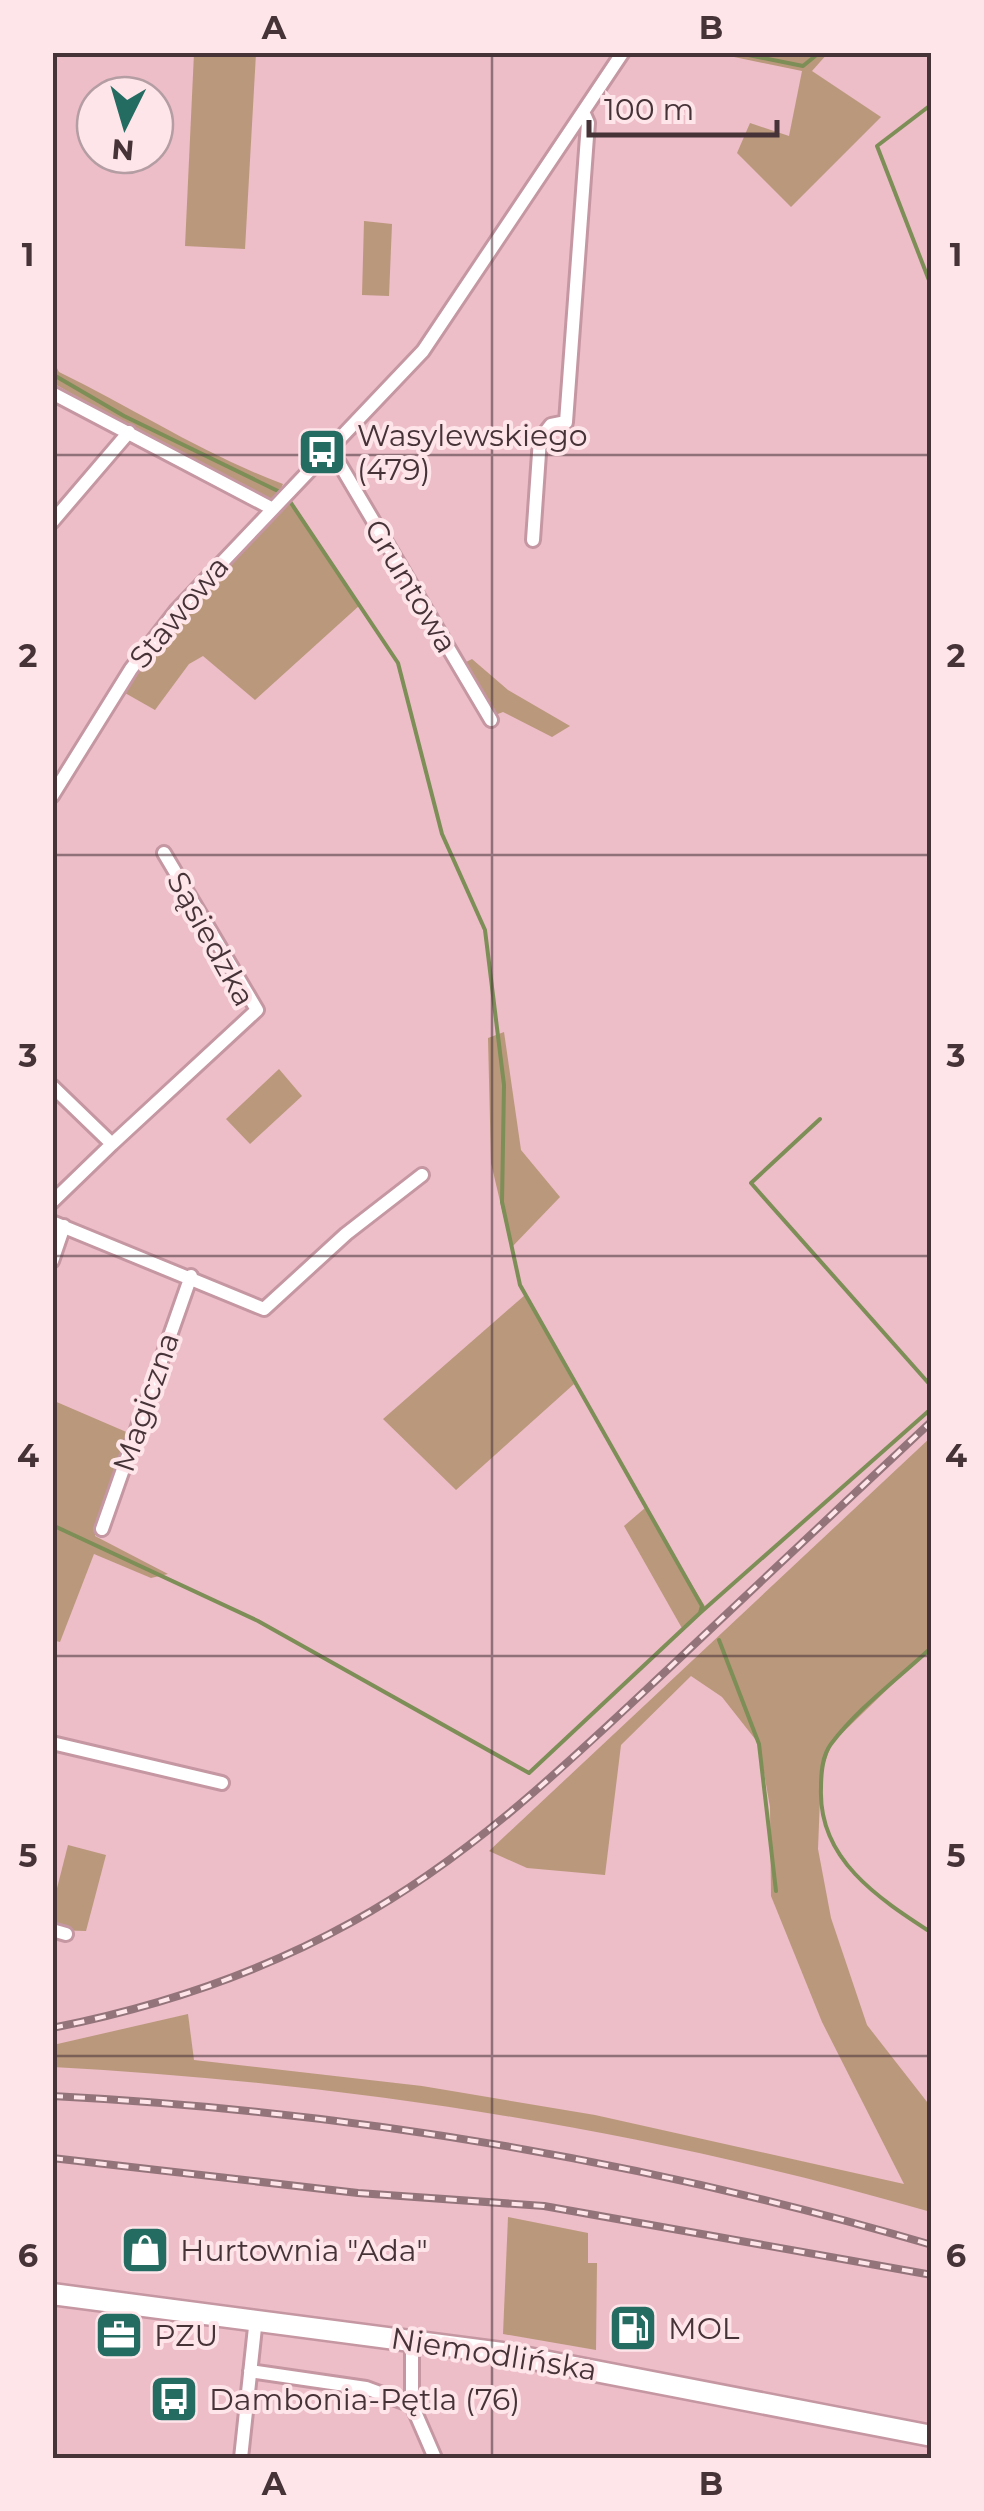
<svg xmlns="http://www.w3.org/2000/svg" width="984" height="2511" font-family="Montserrat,sans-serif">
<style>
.green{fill:#ba987b}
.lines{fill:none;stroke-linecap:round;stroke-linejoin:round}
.stream{stroke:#7d8e57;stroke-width:4}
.minor-casing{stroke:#c597a2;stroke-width:18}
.primary-casing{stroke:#c597a2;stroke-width:25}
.minor{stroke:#fff;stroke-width:12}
.primary{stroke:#fff;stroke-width:20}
.rail-casing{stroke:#94747b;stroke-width:8}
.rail{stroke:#fee5ea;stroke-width:4;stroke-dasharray:11;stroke-linecap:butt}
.grid{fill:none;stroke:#463338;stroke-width:2.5;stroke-opacity:0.55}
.labels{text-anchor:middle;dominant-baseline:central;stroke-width:8;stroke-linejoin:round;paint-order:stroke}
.poi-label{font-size:30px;fill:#463338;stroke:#fee5ea;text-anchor:start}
.street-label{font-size:30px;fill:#463338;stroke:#fee5ea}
.neatline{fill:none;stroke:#463338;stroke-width:4}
.grid-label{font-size:32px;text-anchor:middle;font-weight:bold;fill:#463338}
</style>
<rect width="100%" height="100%" fill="#edbdc8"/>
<path class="green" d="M194 53H256L245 249 185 246Z
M715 53H828L812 71 881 117 791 207 737 153 750 123 789 136 802 71Z
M364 221 392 224 389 296 362 295Z
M52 359 59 372C135 409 203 454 283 484L272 508 292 502 360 605 255 700 203 656 189 664 155 710 118 689 271 508 53 383Z
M472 659 508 690 570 726 552 737 503 712 490 717 458 666Z
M504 1032 521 1150 560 1197 511 1248 491 1163 488 1038Z
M279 1069 302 1096 250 1144 226 1119Z
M525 1295 574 1384 456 1490 383 1419Z
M52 1400 131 1434 95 1536 168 1574 151 1578 94 1554 60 1642 52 1640Z
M931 1437V1647L832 1743 821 1773 818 1849 831 1918 867 2025 931 2107V2212C645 2129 350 2083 53 2067V2045L188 2014 194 2060 422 2086 595 2115 904 2184 822 2022 771 1896 770 1807 759 1744 722 1697 691 1676 621 1745 605 1875 527 1868 489 1851Z
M645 1508 706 1608 683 1630 624 1526Z
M68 1845 106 1855 86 1931 53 1930V1904Z
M508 2217 588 2233V2263H597L596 2350 503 2334Z"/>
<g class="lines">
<path class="stream" d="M734 52 803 66 820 52
M932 104 877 146 932 288
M52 374 124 416 282 493
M820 1119 751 1183 932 1387
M52 1525 258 1621 529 1773 700 1613 702 1606 520 1285 502 1202 504 1085 485 930 442 834 398 663 289 500
M700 1613 932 1408
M719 1640 759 1744 776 1891
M932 1647C899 1678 858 1708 831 1744 822 1756 821 1773 821 1788 818 1859 878 1898 932 1933"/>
<g class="minor-casing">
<path id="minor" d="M52 393 271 508
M332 451 491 720
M52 522 129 432
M533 540 540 439 551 425 566 422 588 123 584 114
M52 796 131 669 176 611 423 351 623 52
M52 1086 112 1144 52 1202
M112 1144 257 1010 164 853
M52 1222 264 1309 346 1234 422 1175
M52 1261 64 1226
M102 1529 191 1276
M52 1743 222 1783
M52 1930 66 1934
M412 2339V2405L435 2458
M250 2371 366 2388 412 2405
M241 2458 256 2318"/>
</g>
<g class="primary-casing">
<path id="primary" d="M52 2294 502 2353 932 2436"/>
</g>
<use href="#minor" class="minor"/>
<use href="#primary" class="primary"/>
<g class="rail-casing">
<path id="rail" d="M52 2028C158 2007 258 1974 352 1922 471 1857 568 1763 666 1671 754 1588 843 1504 932 1421
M52 2096C350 2111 646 2161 932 2245
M52 2158 358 2193 544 2206 932 2275"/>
</g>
<use href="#rail" class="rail"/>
</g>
<path class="grid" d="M492 52V2458M52 455H932M52 855H932M52 1256H932M52 1656H932M52 2056H932"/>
<defs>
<g id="bus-square" transform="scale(2.5)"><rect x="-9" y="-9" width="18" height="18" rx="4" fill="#246b62" stroke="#fee5ea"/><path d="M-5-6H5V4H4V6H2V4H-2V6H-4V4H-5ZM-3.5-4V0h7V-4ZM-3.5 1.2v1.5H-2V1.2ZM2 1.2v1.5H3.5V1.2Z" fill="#fff"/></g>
<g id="shop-square" transform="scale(2.5)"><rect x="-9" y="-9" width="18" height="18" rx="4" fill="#246b62" stroke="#fee5ea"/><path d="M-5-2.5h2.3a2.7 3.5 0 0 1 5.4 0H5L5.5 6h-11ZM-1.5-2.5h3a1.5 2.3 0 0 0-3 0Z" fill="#fff"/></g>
<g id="fuel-square" transform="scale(2.5)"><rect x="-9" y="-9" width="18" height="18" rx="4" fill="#246b62" stroke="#fee5ea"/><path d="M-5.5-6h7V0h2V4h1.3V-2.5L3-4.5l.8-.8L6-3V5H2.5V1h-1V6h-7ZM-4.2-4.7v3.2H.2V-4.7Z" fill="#fff"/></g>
<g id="office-square" transform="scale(2.5)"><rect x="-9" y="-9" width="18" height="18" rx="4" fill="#246b62" stroke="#fee5ea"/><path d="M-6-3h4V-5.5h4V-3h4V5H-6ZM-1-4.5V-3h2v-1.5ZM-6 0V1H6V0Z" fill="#fff"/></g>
</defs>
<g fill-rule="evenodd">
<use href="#bus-square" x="322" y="452"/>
<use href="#shop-square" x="145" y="2250"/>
<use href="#fuel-square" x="633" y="2328"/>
<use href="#office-square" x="119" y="2335"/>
<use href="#bus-square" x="174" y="2399"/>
</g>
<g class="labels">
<g class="poi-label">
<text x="357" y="435">Wasylewskiego<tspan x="357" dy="34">(479)</tspan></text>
<text x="180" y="2250">Hurtownia "Ada"</text>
<text x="668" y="2328">MOL</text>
<text x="154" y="2335">PZU</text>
<text x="209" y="2399">Dambonia-Pętla (76)</text>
</g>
<g class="street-label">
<text transform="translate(411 586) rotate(59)">Gruntowa</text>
<text transform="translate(179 612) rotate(-50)">Stawowa</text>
<text transform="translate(211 939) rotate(61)">Sąsiedzka</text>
<text transform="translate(146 1402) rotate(-71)">Magiczna</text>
<text transform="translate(494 2354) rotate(9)">Niemodlińska</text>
</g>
</g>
<rect width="984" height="2511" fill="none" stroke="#fee5ea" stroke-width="110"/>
<g transform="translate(125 125) rotate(185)"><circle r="48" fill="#fee5ea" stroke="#b49ea3" stroke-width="2.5"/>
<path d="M0-8L18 38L0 25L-18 38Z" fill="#246b62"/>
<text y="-15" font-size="28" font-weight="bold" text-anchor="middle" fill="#463338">N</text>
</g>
<path d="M589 120v15h188v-15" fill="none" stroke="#463338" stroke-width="5"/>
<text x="604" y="120" font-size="30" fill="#463338" stroke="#fee5ea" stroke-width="8" paint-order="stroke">100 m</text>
<rect x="55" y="55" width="874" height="2401" class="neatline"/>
<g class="grid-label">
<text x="274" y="39">A</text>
<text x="711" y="39">B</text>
<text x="28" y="266">1</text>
<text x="956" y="266">1</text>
<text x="28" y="667">2</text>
<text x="956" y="667">2</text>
<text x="28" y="1067">3</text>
<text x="956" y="1067">3</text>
<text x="28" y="1467">4</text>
<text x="956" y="1467">4</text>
<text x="28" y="1867">5</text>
<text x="956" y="1867">5</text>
<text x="28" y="2267">6</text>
<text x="956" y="2267">6</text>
<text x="274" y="2495">A</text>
<text x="711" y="2495">B</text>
</g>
</svg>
